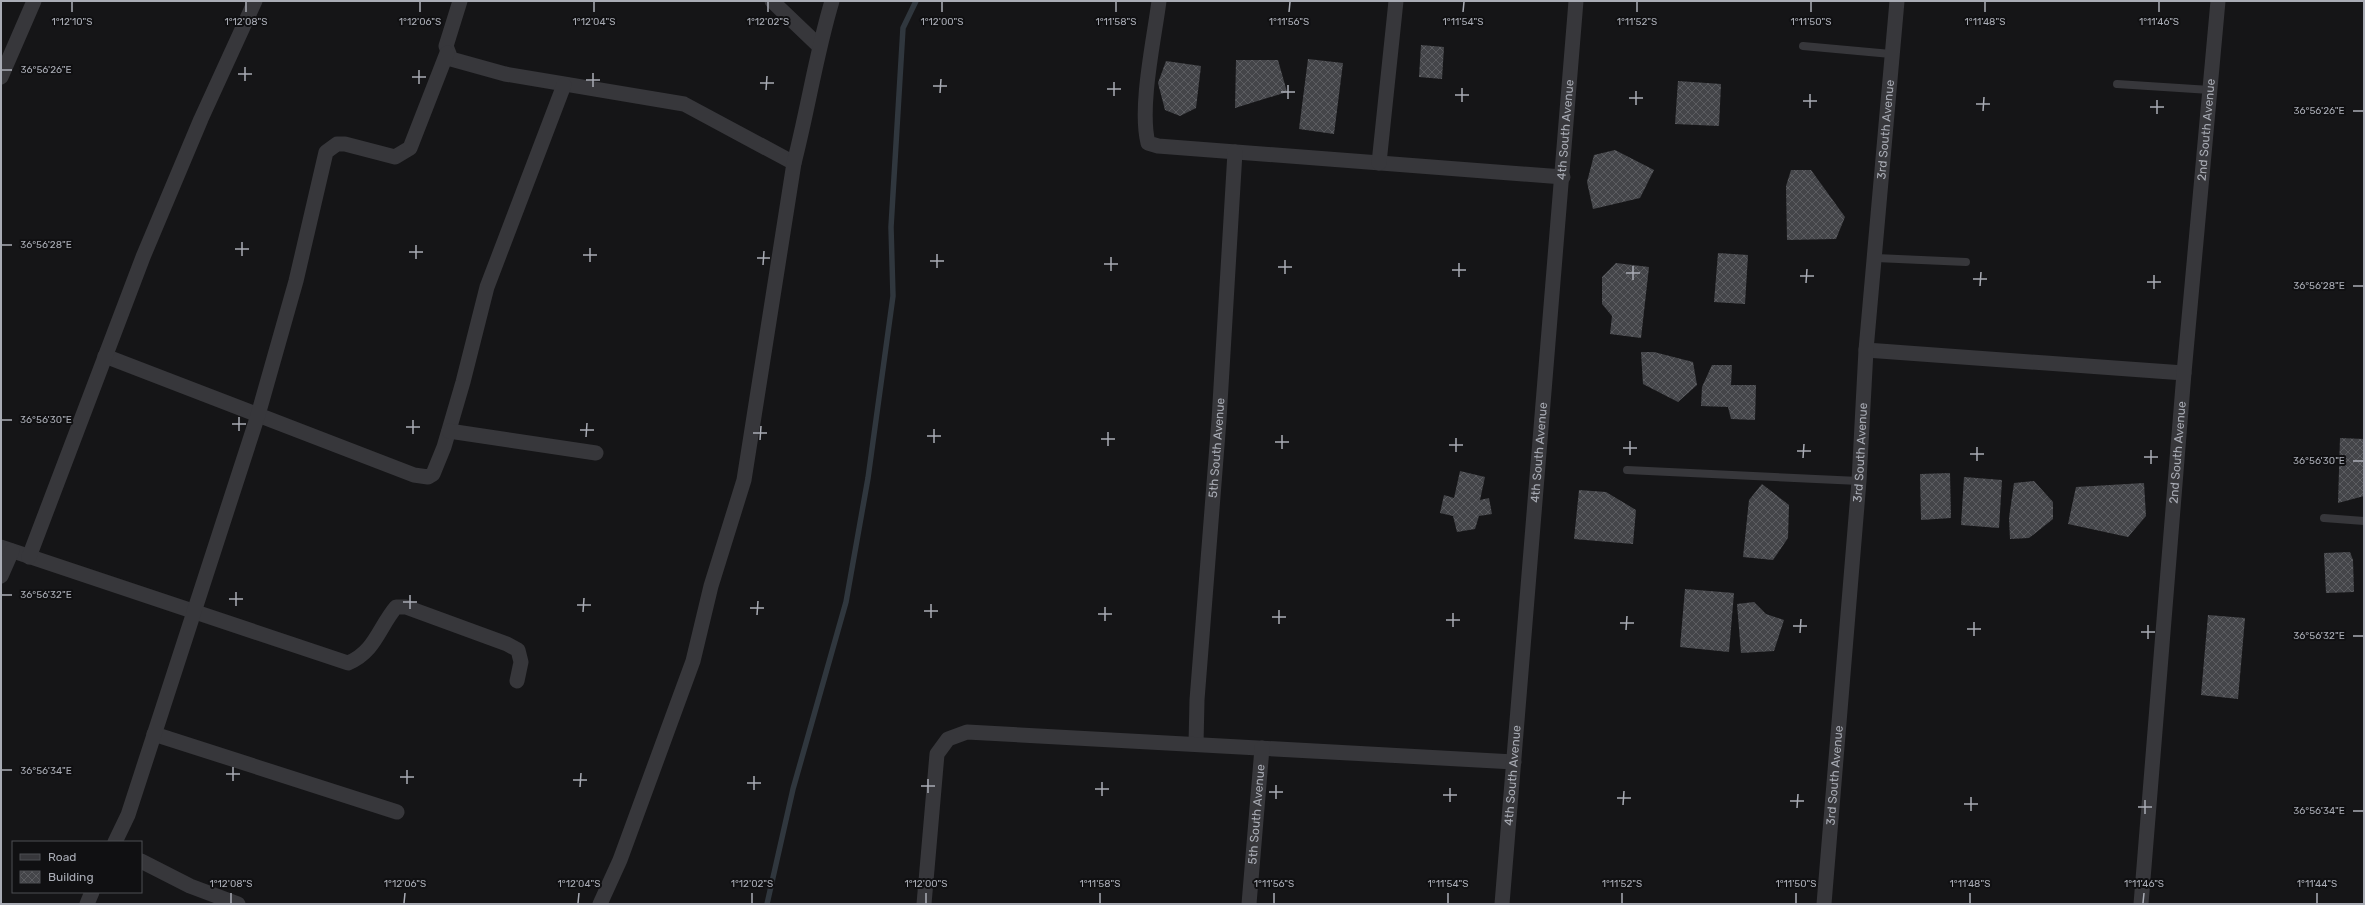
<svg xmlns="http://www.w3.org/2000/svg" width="2365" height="905" font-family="Rubik,sans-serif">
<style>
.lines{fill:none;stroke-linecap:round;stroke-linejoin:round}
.stream{stroke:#30373e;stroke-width:5.5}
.building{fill:url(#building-cross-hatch)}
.lane{stroke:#37373b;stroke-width:8}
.street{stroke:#37373b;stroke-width:15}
.ticks{fill:none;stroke:#a9acb5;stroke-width:1.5}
.labels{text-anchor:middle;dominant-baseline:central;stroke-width:4;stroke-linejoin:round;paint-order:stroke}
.street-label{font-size:12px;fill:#a9acb5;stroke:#101012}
.ticks-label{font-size:10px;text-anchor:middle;fill:#a9acb5;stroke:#101012;stroke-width:4;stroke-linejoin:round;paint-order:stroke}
</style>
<defs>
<pattern id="building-cross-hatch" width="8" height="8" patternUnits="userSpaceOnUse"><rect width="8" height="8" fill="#444549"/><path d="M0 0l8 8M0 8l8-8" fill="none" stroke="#5c5d61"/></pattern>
</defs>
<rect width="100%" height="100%" fill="#151517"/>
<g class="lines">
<path class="stream" d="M767 904 793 789 846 602 868 478 893 296 891 227 903 28 916 1"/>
</g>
<path class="building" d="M1421 45 1444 47 1442 79 1419 77Z
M1308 59 1343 63 1334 134 1299 129Z
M1236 60H1278L1287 92 1235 108Z
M1166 61 1201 66 1196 108 1180 116 1165 110 1158 83Z
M1678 81 1721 84 1719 126 1675 124Z
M1615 150 1654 170 1640 198 1593 209 1587 182 1594 155Z
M1791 170H1811L1845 217 1836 239 1787 240 1786 186Z
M1718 253 1748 255 1745 304 1714 302Z
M1616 263 1649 267 1641 338 1610 334 1612 316 1602 304V277Z
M1641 352H1654L1693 362 1697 385 1678 402 1643 384Z
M1712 365H1732L1731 385H1756L1755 420 1731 419 1728 407 1701 406 1702 387Z
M2340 438 2364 439V496L2338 503Z
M1460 471 1485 477 1480 500 1489 498 1492 514 1479 516 1475 529 1457 532 1453 516 1440 513 1444 495 1454 498Z
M1950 473 1951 518 1921 520 1920 474Z
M1964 477 2002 480 1999 528 1961 525Z
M2034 481 2053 502V519L2029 538 2010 539 2009 518 2014 483Z
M2144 483 2146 516 2128 537 2068 524 2076 487Z
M1762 484 1789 505 1788 538 1773 560 1743 557 1749 500Z
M1579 490 1606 492 1636 510 1633 544 1574 539Z
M2350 552 2353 560 2354 592 2326 593 2324 553Z
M1685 589 1734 593 1729 652 1680 647Z
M1754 602 1766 614 1784 620 1774 651 1741 653 1737 604Z
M2208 615 2245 618 2238 699 2201 695Z"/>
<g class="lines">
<path class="lane" d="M1803 46 1891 54
M2117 84 2210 90
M1876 258 1966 262
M1627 470 1859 481
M2324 518 2364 521"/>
<g class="street">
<path d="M460 1 446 46 451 59 505 74 684 104 794 163"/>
<path d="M772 1 818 45"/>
<path d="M1159 1C1154 40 1139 107 1148 143L1158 146 1563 177"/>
<path d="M1 77 34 1"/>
<path d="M1379 163 1396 1"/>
<path d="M1866 350 2184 373"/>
<path d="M105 356 414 475 428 477 433 474 444 447 463 382 487 287 564 85"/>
<path d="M449 431 596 453"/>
<path d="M1 547 348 663C375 652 379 627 396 607H406L507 644 518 650 521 662 517 681"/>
<path d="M29 557 143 257 201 119 255 1"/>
<path d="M1 576 12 551"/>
<path d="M154 734 397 812"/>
<path id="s1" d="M1196 744 1197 700 1219 420 1235 152"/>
<path d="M115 842 128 815 258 415 296 281 326 152 337 144H345L395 157 410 148 447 53"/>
<path d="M141 861 190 886 238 904"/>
<path d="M87 904 92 892"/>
<path d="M600 904 620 860 693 661 711 586 744 480 794 163C808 109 816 54 832 1"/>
<path d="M924 904 937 754 948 739 967 732 1514 762"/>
<path id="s2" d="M1249 904 1262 748"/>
<path id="s3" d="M1502 904 1576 1"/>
<path id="s4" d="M1824 904 1859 481 1866 350 1897 1"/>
<path id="s5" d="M2141 904 2184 373 2218 1"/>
</g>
</g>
<path class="ticks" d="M72 12V2M246 12V2M420 12V2M594 12V2M768 12V2M942 12V2M1116 12V2M1289 12 1290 2M1463 12 1464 2M1637 12V2M1811 12V2M1985 12V2M2159 12V2M2 70H12M238 74H252M412 77H426M586 80H600M245 81V67M760 83H774M419 84V70M933 86H947M593 87V73M1107 89H1121M766 90 767 76M1281 92H1295M940 93 941 79M1455 95H1469M1114 96V82M1629 98H1643M1288 99V85M1803 101H1817M1462 102V88M1976 104H1990M1636 105V91M2150 107H2164M1810 108V94M1983 111 1984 97M2353 111H2363M2157 114V100M2 245H12M235 249H249M409 252H423M583 255H597M242 256V242M757 258H770M416 259V245M930 261H944M590 262V248M1104 264H1118M763 265 764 251M1278 267H1292M937 268V254M1452 270H1466M1111 271V257M1626 273H1640M1285 274V260M1800 276H1814M1459 277V263M1973 279H1987M1633 280V266M2147 282H2161M1806 283 1807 269M1980 286 1981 272M2353 286H2363M2154 289V275M2 420H12M232 424H246M406 427H420M580 430H594M239 431V417M753 433H767M413 434V420M927 436H941M586 437 587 423M1101 439H1115M760 440 761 426M1275 442H1289M934 443V429M1449 445H1463M1108 446V432M1623 448H1637M1282 449V435M1797 451H1811M1456 452V438M1970 454H1984M1630 455V441M2144 457H2158M1803 458 1804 444M1977 461V447M2353 461H2363M2151 464V450M2 595H12M229 599H243M403 602H417M577 605H591M236 606V592M750 608H764M410 609V595M924 611H938M583 612 584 598M1098 614H1112M757 615 758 601M1272 617H1286M931 618V604M1446 620H1460M1105 621V607M1620 623H1634M1279 624V610M1793 626H1807M1453 627V613M1967 629H1981M1626 630 1627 616M2141 632H2155M1800 633 1801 619M1974 636V622M2353 636H2363M2148 639V625M2 770H12M226 774H240M400 777H414M573 780H587M233 781V767M747 783H761M407 784V770M921 786H935M580 787 581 773M1095 789H1109M754 790V776M1269 792H1283M928 793V779M1443 795H1457M1102 796V782M1617 798H1631M1276 799V785M1790 801H1804M1450 802V788M1964 804H1978M1623 805 1624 791M2138 807H2152M1797 808 1798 794M1971 811V797M2353 811H2363M2145 814V800M231 903V893M404 903 405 893M578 903 579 893M752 903V893M926 903V893M1100 903V893M1274 903V893M1448 903V893M1622 903V893M1796 903V893M1970 903V893M2143 903 2144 893M2317 903V893"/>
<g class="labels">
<g class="street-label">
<text stroke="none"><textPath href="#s3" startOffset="777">4th South Avenue</textPath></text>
<text stroke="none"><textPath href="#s4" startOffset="777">3rd South Avenue</textPath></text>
<text stroke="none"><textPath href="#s5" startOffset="777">2nd South Avenue</textPath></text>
<text stroke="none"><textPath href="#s1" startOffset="297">5th South Avenue</textPath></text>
<text stroke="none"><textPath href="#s4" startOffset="453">3rd South Avenue</textPath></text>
<text stroke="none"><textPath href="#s5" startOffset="453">2nd South Avenue</textPath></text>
<text stroke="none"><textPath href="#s3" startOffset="453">4th South Avenue</textPath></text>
<text stroke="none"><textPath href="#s3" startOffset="129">4th South Avenue</textPath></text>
<text stroke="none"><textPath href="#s4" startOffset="129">3rd South Avenue</textPath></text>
<text stroke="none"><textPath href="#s2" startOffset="90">5th South Avenue</textPath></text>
</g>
</g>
<g class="ticks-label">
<text x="72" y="25">1°12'10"S</text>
<text x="246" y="25">1°12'08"S</text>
<text x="420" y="25">1°12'06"S</text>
<text x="594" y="25">1°12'04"S</text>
<text x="768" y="25">1°12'02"S</text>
<text x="942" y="25">1°12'00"S</text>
<text x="1116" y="25">1°11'58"S</text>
<text x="1289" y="25">1°11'56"S</text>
<text x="1463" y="25">1°11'54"S</text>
<text x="1637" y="25">1°11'52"S</text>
<text x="1811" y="25">1°11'50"S</text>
<text x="1985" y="25">1°11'48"S</text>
<text x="2159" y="25">1°11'46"S</text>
<text x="46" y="73">36°56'26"E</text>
<text x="2319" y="114">36°56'26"E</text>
<text x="46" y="248">36°56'28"E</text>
<text x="2319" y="289">36°56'28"E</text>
<text x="46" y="423">36°56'30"E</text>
<text x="2319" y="464">36°56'30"E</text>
<text x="46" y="598">36°56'32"E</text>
<text x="2319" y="639">36°56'32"E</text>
<text x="46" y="774">36°56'34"E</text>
<text x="2319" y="814">36°56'34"E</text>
<text x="231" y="887">1°12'08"S</text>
<text x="405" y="887">1°12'06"S</text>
<text x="579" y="887">1°12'04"S</text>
<text x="752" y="887">1°12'02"S</text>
<text x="926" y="887">1°12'00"S</text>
<text x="1100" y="887">1°11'58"S</text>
<text x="1274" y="887">1°11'56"S</text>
<text x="1448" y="887">1°11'54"S</text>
<text x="1622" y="887">1°11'52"S</text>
<text x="1796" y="887">1°11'50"S</text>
<text x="1970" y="887">1°11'48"S</text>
<text x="2144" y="887">1°11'46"S</text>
<text x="2317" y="887">1°11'44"S</text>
</g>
<rect width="2365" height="905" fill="none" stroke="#a9acb5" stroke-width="4"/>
<rect x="12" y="841" width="130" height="52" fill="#101012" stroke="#4d4e53"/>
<rect x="20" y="854" width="20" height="6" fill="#37373b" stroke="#4d4e53"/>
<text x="48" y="861" font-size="12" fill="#a9acb5">Road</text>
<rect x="20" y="871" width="20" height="12" fill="url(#building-cross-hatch)" stroke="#4d4e53"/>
<text x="48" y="881" font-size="12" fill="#a9acb5">Building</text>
</svg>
